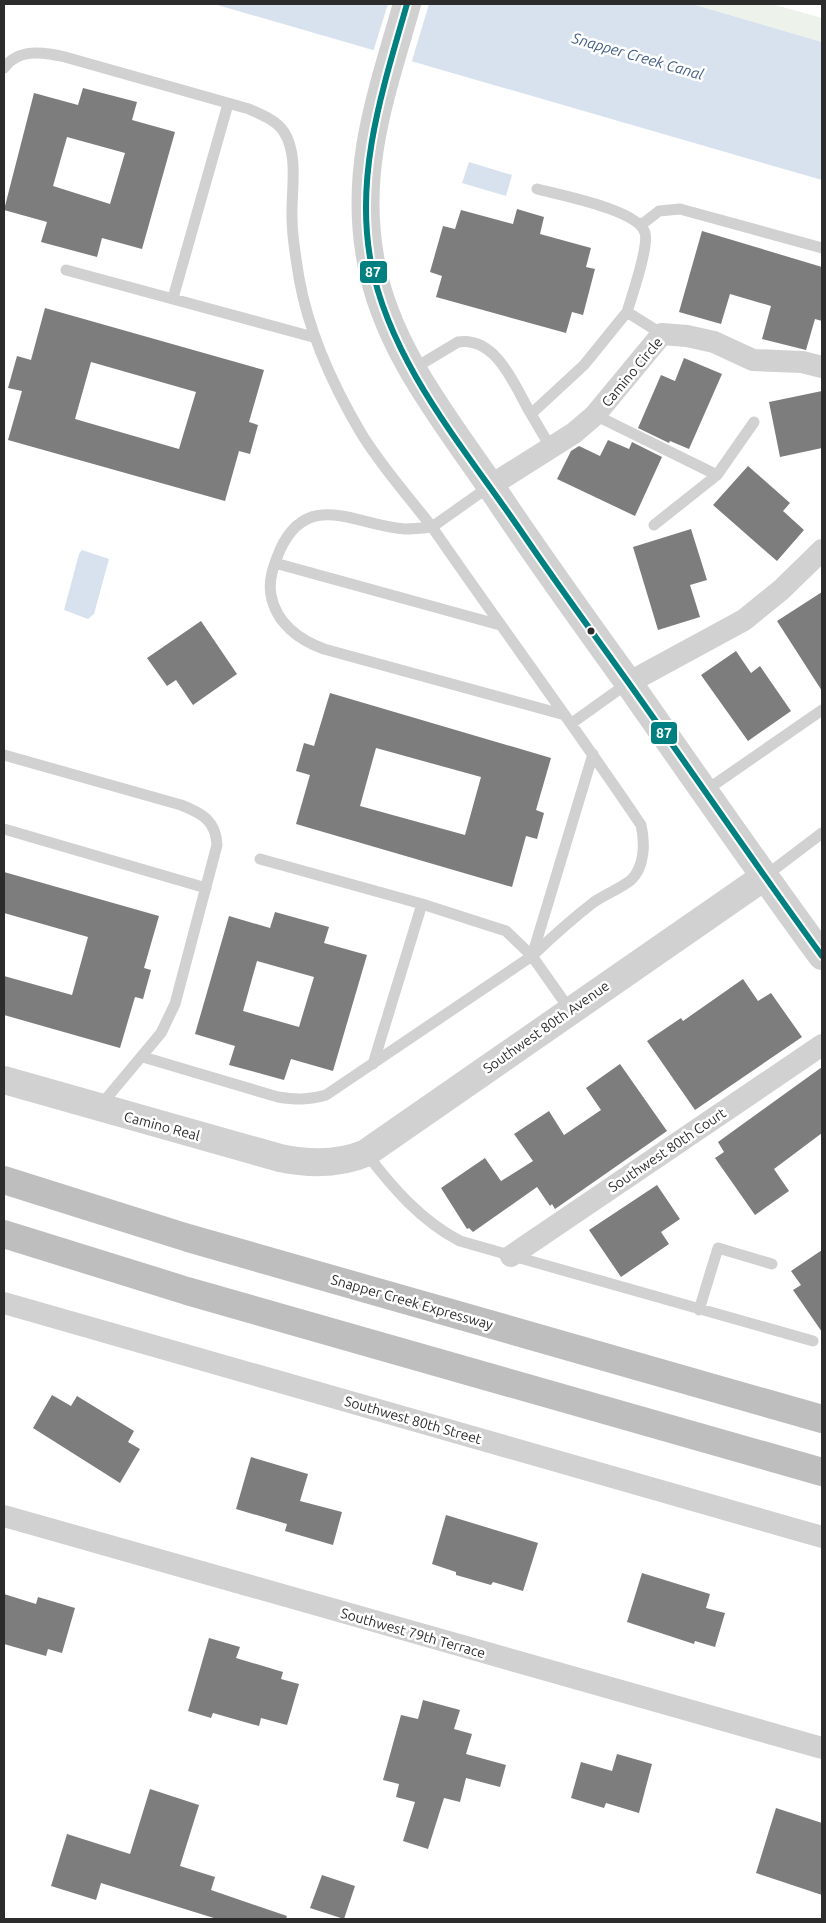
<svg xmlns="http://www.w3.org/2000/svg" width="826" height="1923" font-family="Ubuntu,sans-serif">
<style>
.green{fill:#edf2eb}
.water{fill:#d8e2ee}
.pier{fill:#fff}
.building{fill:#7d7d7d;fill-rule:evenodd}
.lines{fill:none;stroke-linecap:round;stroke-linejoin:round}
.service{stroke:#d1d1d1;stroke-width:11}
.minor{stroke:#d1d1d1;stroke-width:22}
.tertiary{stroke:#d1d1d1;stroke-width:28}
.motorway{stroke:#bebebe;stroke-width:28}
.bus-1-casing{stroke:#fff;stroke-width:10}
.bus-1{stroke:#008080;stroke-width:6}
.bus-dot{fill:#2c2c2c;stroke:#fff;stroke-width:2}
.labels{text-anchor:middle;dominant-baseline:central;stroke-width:5;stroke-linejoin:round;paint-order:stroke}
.street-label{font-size:14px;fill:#2c2c2c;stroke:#fff}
.water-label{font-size:15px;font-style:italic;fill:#425f85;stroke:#fff}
.line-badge{stroke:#fff;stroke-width:2}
.badge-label{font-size:14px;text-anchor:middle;font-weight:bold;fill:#fff}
</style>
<rect width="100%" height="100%" fill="#fff"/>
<path class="green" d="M692 4H772L822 18V42Z"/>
<path class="water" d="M214 4H692L822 42V180Z
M469 162 512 175 506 196 462 183Z
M82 550 109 559 94 614 88 619 64 610 79 554Z"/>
<path class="pier" d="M388 4H429L411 64 373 52Z"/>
<path class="building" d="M83 88 137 102 132 120 175 132 142 249 102 238 97 257 41 242 47 222 4 210 34 93 78 105ZM67 137 125 153 110 204 53 186Z
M517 209 544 217 540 234 591 248 586 267 595 269 583 315 572 312 566 333 436 297 442 276 430 272 443 226 455 229 461 210 513 224Z
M702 231 822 267V321L815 319 806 350 762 339 771 306 730 294 721 324 679 312Z
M45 308 264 370 249 422 258 425 250 454 239 451 225 501 8 440 22 391 8 388 17 356 31 360ZM91 362 196 392 179 449 75 419Z
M684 358 722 374 689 449 670 441 669 443 638 428 661 375 675 381Z
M822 391V448L780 457 769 402Z
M608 440 629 449 632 442 662 457 635 516 557 479 571 451 579 446 600 456Z
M748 466 790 503 783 511 804 530 777 561 713 505Z
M691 529 707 580 690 585 700 617 658 630 633 547Z
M822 592V691L777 621Z
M201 621 237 674 193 705 176 680 167 686 147 658Z
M736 651 751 673 760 666 791 711 748 741 701 675Z
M330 693 551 758 536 810 544 813 537 839 526 836 512 887 296 824 310 775 296 771 304 743 314 746ZM376 748 481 777 465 835 360 806Z
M4 872 159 916 144 968 151 970 143 999 135 997 120 1048 4 1015V976L72 995 88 937 4 913Z
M275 912 329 927 324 943 367 955 333 1071 291 1059 284 1080 229 1065 235 1046 195 1034 229 916 270 928ZM257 961 314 977 299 1027 243 1011Z
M743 979 758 1001 771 993 802 1037 695 1110 647 1041 681 1018 683 1021Z
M620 1064 667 1131 555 1209 552 1204 550 1206 537 1187 473 1232 469 1228 467 1229 441 1188 485 1158 501 1181 533 1161 514 1134 549 1111 564 1135 570 1131 601 1110 586 1088Z
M822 1067V1133L774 1169 789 1191 755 1215 715 1158 724 1152 718 1142Z
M657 1185 680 1219 661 1232 669 1244 621 1277 589 1230Z
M822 1250V1332L793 1290 801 1285 791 1271Z
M52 1395 71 1406 77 1396 134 1431 128 1442 140 1449 120 1483 33 1428Z
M251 1457 308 1474 300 1501 342 1512 333 1545 285 1531 287 1524 236 1509Z
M446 1515 538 1543 523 1591 493 1582 491 1585 456 1575V1572L432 1564Z
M642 1573 710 1594 706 1608 725 1613 715 1647 695 1641 694 1644 627 1622Z
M4 1594 36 1604 38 1597 75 1608 62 1653 48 1649 46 1656 4 1644Z
M209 1638 240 1647 236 1658 283 1672 281 1679 299 1684 287 1725 261 1718 259 1726 213 1713 211 1718 188 1711Z
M423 1700 460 1710 454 1729 472 1734 466 1754 506 1765 500 1787 466 1778 460 1802 444 1798 428 1849 403 1841 415 1802 396 1797 399 1784 383 1780 401 1715 418 1719Z
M617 1754 652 1764 639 1813 606 1803 604 1808 571 1798 581 1762 612 1771Z
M150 1789 199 1805 180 1866 215 1877 211 1890 287 1916 286 1919H217L101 1883 96 1900 51 1886 67 1834 130 1854Z
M776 1808 822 1823V1895L756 1873Z
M322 1875 355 1886 344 1919 310 1908Z"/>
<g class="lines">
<path class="service" d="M4 68C18 48 44 52 65 57L249 109C262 115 276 120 284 132 299 156 291 191 292 218 292 238 296 258 299 278 309 334 332 384 361 433 381 466 408 496 432 527
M537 189C560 195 639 210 645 233 649 246 632 296 627 312
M641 225 659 211 680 209 822 248
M66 270 313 337
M173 298 228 104
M413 369 458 342C497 336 515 387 531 414
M595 415 717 475
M551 448 531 414 584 365 627 312 662 334
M654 525 717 475 754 422
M432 527C423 528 413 529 405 529 357 526 308 488 280 550 274 565 268 579 271 595 276 623 299 640 324 649L565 715
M275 563 500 625
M572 723 628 683
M4 755 181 805C202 813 216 821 217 845L175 1004 161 1033 100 1106
M705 791 822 710
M4 829 206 888
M260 859 422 904 506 931 532 956
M764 877 822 833
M570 1010 532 956 593 754
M143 1057 278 1097C296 1100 309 1100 326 1095L532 956C552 937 572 919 594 902 605 894 620 889 631 880 645 867 645 842 641 825 573 724 501 627 432 527L490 486
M373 1064 422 904
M366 1153C392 1187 421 1221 460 1241L813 1341
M699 1310 718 1248 772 1264"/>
<path class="minor" d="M490 486 574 433 595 415 662 334 687 336 714 342 753 360 802 362 822 367
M628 683 744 620 781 590 822 550
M511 1256 822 1045
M4 1303 822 1537
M4 1516 822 1748"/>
<path class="tertiary" d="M407 4C382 93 353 168 371 262 387 351 449 424 498 497 540 560 584 621 628 682 692 774 756 866 822 956
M4 1080 280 1158C309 1164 338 1165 366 1153L764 877"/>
<path class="motorway" d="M4 1180 188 1238 822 1419
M4 1234 187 1291 822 1472"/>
<g class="bus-1-casing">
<path id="bus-1" d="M407 4C383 88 354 174 371 263 391 365 466 450 523 534 557 584 593 633 628 682 693 773 756 866 822 956"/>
</g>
<use href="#bus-1" class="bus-1"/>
</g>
<circle class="bus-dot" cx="591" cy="631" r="4.5"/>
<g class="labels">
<g class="street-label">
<text transform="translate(632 372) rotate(-50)">Camino Circle</text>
<text transform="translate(546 1027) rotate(-35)">Southwest 80th Avenue</text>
<text transform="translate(162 1126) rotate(15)">Camino Real</text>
<text transform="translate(667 1150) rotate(-34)">Southwest 80th Court</text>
<text transform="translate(412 1302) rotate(16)">Snapper Creek Expressway</text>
<text transform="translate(413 1420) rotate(16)">Southwest 80th Street</text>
<text transform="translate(413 1633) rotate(16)">Southwest 79th Terrace</text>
</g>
<g class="water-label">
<text transform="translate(638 56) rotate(16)">Snapper Creek Canal</text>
</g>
</g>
<g class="line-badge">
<rect x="359" y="260" width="29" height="24" rx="5" fill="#008080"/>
<rect x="650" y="721" width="28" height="24" rx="5" fill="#008080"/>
</g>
<g class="badge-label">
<text x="373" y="277">87</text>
<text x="664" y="738">87</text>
</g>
<rect width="826" height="1923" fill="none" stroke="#2c2c2c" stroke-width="10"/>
</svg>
